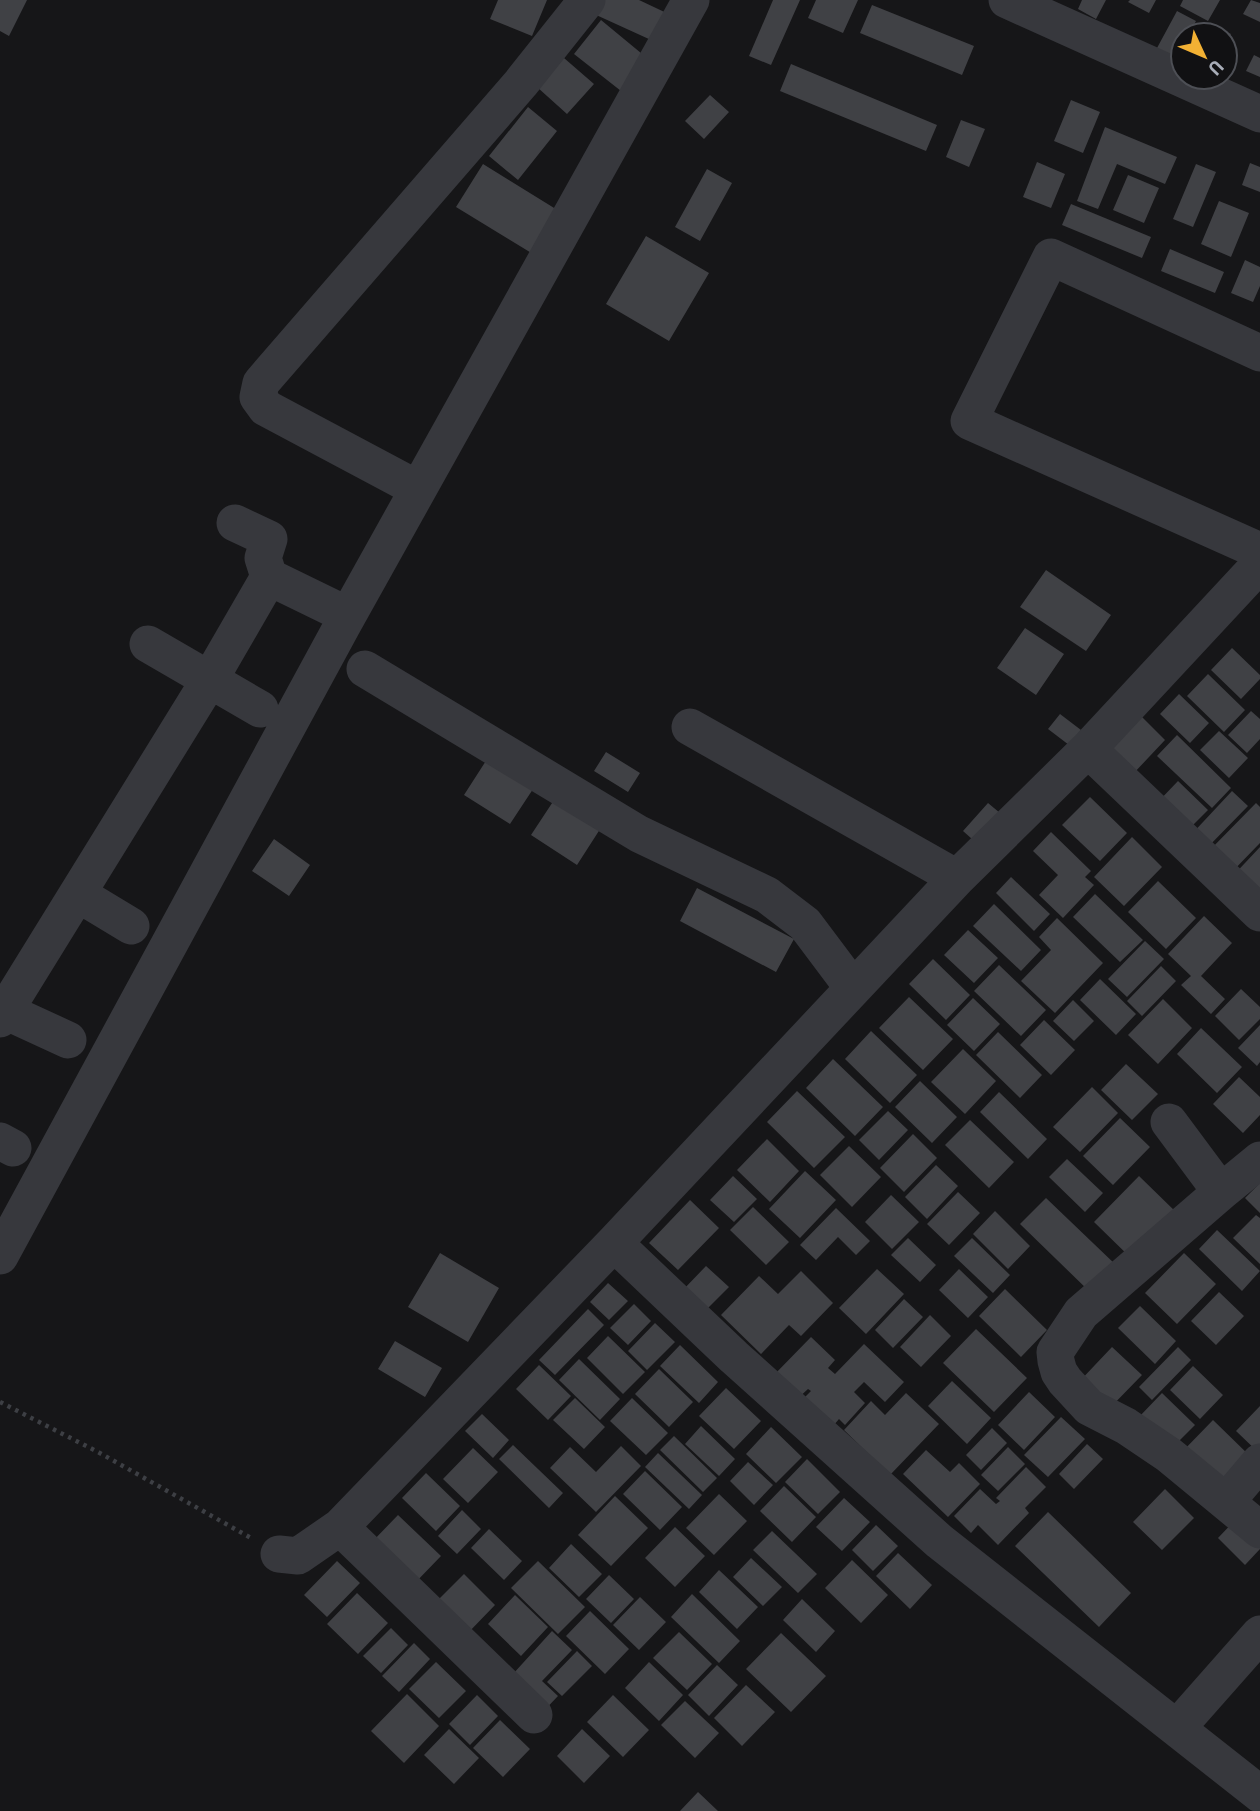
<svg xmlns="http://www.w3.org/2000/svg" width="1260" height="1811" font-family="Barlow,sans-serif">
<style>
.building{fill:#404145}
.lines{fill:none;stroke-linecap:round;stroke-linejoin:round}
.path{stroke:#3d3f44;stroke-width:4.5;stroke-dasharray:3.5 5;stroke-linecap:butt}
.minor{stroke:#37383d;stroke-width:37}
</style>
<rect width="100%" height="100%" fill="#161618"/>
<path class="building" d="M0 0H27L9 36 0 31Z
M498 0H547L532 36 490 19Z
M601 0H639L675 17 662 45 594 14Z
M773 0H800L771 65 749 56Z
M816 0H858L843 33 808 18Z
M1082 0H1106L1096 19 1078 9Z
M1130 0H1156L1149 13 1128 2Z
M1183 0H1220L1208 21 1180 6Z
M1251 0 1260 3V22L1243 14Z
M872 5 974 46 962 75 860 33Z
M1177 11 1196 21 1189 35H1183V47L1177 59 1157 48Z
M601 20 647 58 621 91 574 54Z
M1209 23 1231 34 1225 45V35H1203Z
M1254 55 1260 58V77L1246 71Z
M564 58 594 84 567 114 537 87Z
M791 64 937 125 926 151 780 91Z
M710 95 729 112 704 139 685 121Z
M1071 100 1100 112 1083 153 1054 141Z
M528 107 557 131 518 180 489 156Z
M961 120 985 129 969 167 946 157Z
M1105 127 1177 157 1165 184 1117 164 1098 209 1077 201Z
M1037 162 1065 174 1051 208 1023 197Z
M1250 163 1260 167V192L1242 185Z
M483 164 559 211 533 254 456 207Z
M1196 164 1216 172 1193 227 1173 219Z
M707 169 732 183 700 241 675 227Z
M1128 175 1159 188 1144 223 1113 210Z
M1219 201 1249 213 1231 257 1201 244Z
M1071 204 1151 237 1142 258 1062 225Z
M646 236 709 273 669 341 606 304Z
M1170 249 1224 272 1215 293 1161 271Z
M1245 260 1260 267V286L1253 302 1231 293Z
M1046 570 1111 615 1086 651 1020 607Z
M1025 628 1064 654 1036 695 997 668Z
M1232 648 1260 675V679L1241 699 1211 670Z
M1208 674 1245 710 1224 732 1187 696Z
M1179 694 1209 723 1190 743 1160 714Z
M1251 711 1260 719V739L1247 753 1228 735Z
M1060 714 1081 730 1069 745 1048 729Z
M1139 714 1165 740 1133 774 1106 748Z
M1219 731 1248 758 1229 778 1200 750Z
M1177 735 1231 788 1212 808 1157 756Z
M606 752 640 773 628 792 594 771Z
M491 753 537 783 510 824 464 795Z
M1178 781 1208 810 1184 834 1155 805Z
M1232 791 1248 806 1204 851 1189 837Z
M558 794 604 823 577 865 531 835Z
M1090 797 1127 833 1100 861 1062 825Z
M988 803 1006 818 981 847 963 831Z
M1256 803 1260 807V843L1228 876 1205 855Z
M1051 832 1091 871 1085 877 1094 885 1063 918 1039 895 1058 875 1033 851Z
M1132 837 1162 867 1124 906 1094 877Z
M274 839 310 865 289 896 252 871Z
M1260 847V902L1229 880Z
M1011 877 1050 914 1034 931 996 893Z
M1158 881 1196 918 1166 949 1128 912Z
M697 888 794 939 776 972 680 921Z
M1095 894 1143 940 1120 962 1073 917Z
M994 904 1041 950 1021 971 973 926Z
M1204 916 1232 943 1201 976 1225 999 1211 1014 1181 985 1191 976 1168 954Z
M1057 918 1103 963 1055 1013 1021 981 1051 950 1039 937Z
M968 930 998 958 974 983 944 955Z
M1145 941 1164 959 1127 997 1108 979Z
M933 959 970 995 946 1020 909 984Z
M999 965 1046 1010 1021 1036 974 991Z
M1161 966 1176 981 1142 1016 1127 1001Z
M1100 979 1136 1014 1116 1035 1080 1000Z
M1241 989 1260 1007V1019L1239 1040 1215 1016Z
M909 997 953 1039 923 1070 879 1028Z
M973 998 1000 1024 974 1051 947 1025Z
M1163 999 1192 1028 1158 1064 1128 1035Z
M1073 1000 1094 1021 1074 1041 1053 1021Z
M1044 1020 1075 1050 1051 1075 1020 1045Z
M1260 1025V1062L1257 1066 1238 1048Z
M1201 1028 1242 1067 1217 1093 1177 1054Z
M871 1031 917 1075 890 1103 845 1059Z
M998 1032 1042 1075 1020 1098 976 1055Z
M963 1049 996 1081 965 1114 931 1082Z
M833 1059 883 1107 855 1136 806 1088Z
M1126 1064 1158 1094 1132 1120 1101 1090Z
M1239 1077 1260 1097V1115L1243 1133 1213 1104Z
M920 1081 957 1117 932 1143 895 1107Z
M1092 1087 1118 1113 1080 1152 1053 1127Z
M797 1091 845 1137 814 1168 767 1122Z
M999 1092 1047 1139 1028 1159 980 1112Z
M888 1111 908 1130 879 1160 859 1140Z
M1120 1118 1150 1147 1113 1185 1083 1156Z
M970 1120 1014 1162 989 1188 945 1145Z
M913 1134 937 1158 904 1192 880 1168Z
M767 1139 799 1171 770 1202 737 1170Z
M849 1146 881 1177 852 1207 820 1175Z
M1067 1159 1103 1193 1085 1212 1049 1177Z
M936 1165 958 1186 927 1219 905 1197Z
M805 1171 836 1200 800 1238 769 1209Z
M733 1176 757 1199 734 1222 710 1200Z
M1139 1176 1179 1215 1135 1262 1094 1222Z
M1260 1183V1213L1245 1198Z
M958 1192 980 1213 949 1245 927 1224Z
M891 1195 919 1222 892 1249 865 1222Z
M1046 1198 1117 1266 1091 1293 1020 1224Z
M690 1200 719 1228 678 1270 649 1243Z
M753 1207 789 1242 766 1265 730 1230Z
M836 1208 870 1241 856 1255 838 1237 816 1260 800 1245Z
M995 1211 1030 1246 1008 1269 973 1234Z
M1256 1215 1260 1218V1264L1233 1238Z
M1217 1230 1260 1271 1242 1291 1199 1249Z
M908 1238 936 1265 920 1282 891 1255Z
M972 1238 1010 1275 993 1293 954 1256Z
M440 1253 499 1288 468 1342 408 1307Z
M1184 1253 1216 1284 1177 1324 1145 1293Z
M706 1266 729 1287 703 1313 681 1292Z
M877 1269 904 1294 866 1334 839 1308Z
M959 1269 988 1297 968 1318 939 1290Z
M801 1271 833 1303 801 1336 789 1325 761 1354 721 1315 759 1276 778 1294Z
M608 1283 628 1301 609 1320 590 1302Z
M1005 1289 1047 1330 1021 1357 979 1316Z
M1219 1292 1244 1316 1216 1345 1191 1321Z
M904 1299 923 1317 893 1348 875 1330Z
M634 1304 651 1321 628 1345 610 1328Z
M1140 1306 1176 1341 1155 1364 1118 1328Z
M588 1309 604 1325 555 1375 539 1360Z
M930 1315 951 1336 921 1367 900 1347Z
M655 1323 675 1342 647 1370 628 1351Z
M976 1329 1027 1378 994 1412 943 1363Z
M608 1336 645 1372 623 1394 587 1358Z
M811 1337 835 1360 828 1368 835 1374 864 1344 904 1382 885 1402 864 1382 854 1392 865 1403 845 1425 839 1419 833 1426 804 1398 811 1391 808 1389 796 1400 772 1377Z
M395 1341 442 1368 425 1397 378 1369Z
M680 1345 718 1382 699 1403 660 1366Z
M1112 1347 1142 1375 1106 1412 1077 1384Z
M1178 1347 1191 1360 1152 1400 1139 1387Z
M579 1359 620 1399 600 1420 559 1380Z
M539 1365 571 1396 548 1420 516 1389Z
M1193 1366 1223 1395 1200 1419 1170 1390Z
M659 1369 693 1402 669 1427 635 1394Z
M952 1381 991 1418 967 1444 928 1406Z
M726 1388 761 1421 734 1449 699 1416Z
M1029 1392 1055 1417 1024 1450 998 1425Z
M906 1393 939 1424 890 1475 844 1430 871 1401 885 1415Z
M1162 1393 1195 1425 1171 1449 1138 1418Z
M575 1398 605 1427 584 1449 553 1420Z
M632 1398 668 1433 646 1455 610 1421Z
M1260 1406V1454L1236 1431Z
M482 1414 509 1440 493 1458 465 1431Z
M1061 1417 1085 1439 1048 1477 1024 1455Z
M1213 1420 1253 1459 1221 1493 1180 1454Z
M701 1426 735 1459 719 1476 685 1444Z
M771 1427 802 1457 776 1483 746 1454Z
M992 1428 1007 1443 981 1470 966 1455Z
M674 1436 717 1478 703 1492 660 1450Z
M1087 1444 1103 1459 1074 1489 1059 1474Z
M513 1445 563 1493 549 1508 499 1459Z
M621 1446 641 1466 596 1512 550 1468 570 1447 596 1472Z
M1008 1447 1025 1464 998 1491 981 1475Z
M473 1448 498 1472 468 1503 443 1479Z
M926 1450 950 1472 959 1463 980 1484 948 1517 903 1474Z
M658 1453 702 1495 689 1509 645 1467Z
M807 1459 840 1492 818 1514 785 1482Z
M748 1462 773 1485 754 1505 730 1481Z
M1026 1467 1046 1487 1025 1508 1029 1513 998 1545 978 1525 971 1533 954 1516 980 1489 996 1504 1000 1501 996 1498Z
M645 1471 682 1507 660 1530 623 1494Z
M426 1473 460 1506 436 1531 402 1498Z
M784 1486 816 1517 792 1542 760 1511Z
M1165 1489 1194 1518 1162 1550 1133 1522Z
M719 1494 747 1521 714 1555 686 1528Z
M615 1496 648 1528 611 1566 578 1535Z
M844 1498 870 1522 842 1551 816 1527Z
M462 1510 481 1529 457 1554 438 1536Z
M1048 1512 1131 1593 1099 1627 1015 1546Z
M398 1515 441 1556 413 1585 370 1544Z
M1238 1517 1260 1538V1549L1245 1565 1218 1538Z
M876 1525 898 1546 873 1571 852 1550Z
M675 1527 705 1556 675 1587 645 1558Z
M489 1529 522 1561 504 1580 471 1548Z
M772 1531 817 1574 798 1593 753 1550Z
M571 1544 602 1574 579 1597 549 1568Z
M898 1553 932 1585 910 1609 876 1576Z
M751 1558 782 1587 763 1606 733 1577Z
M852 1560 888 1595 861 1623 825 1588Z
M337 1561 360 1583 327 1617 304 1595Z
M538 1561 585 1607 558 1634 511 1588Z
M719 1570 758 1607 737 1629 699 1592Z
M464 1574 495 1605 466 1635 434 1604Z
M609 1575 634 1599 611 1623 586 1599Z
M357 1593 388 1623 358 1654 327 1624Z
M692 1594 740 1641 719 1663 671 1617Z
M515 1595 548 1627 521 1656 488 1624Z
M640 1597 666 1622 639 1650 613 1625Z
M802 1599 835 1631 816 1652 783 1620Z
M590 1611 629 1649 605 1674 566 1636Z
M391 1628 408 1645 381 1673 363 1656Z
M552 1631 572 1650 542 1681 558 1696 538 1717 504 1684Z
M679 1632 712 1664 687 1690 653 1658Z
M781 1633 826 1676 791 1712 746 1669Z
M414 1643 430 1659 399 1692 382 1676Z
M577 1651 592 1666 562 1696 547 1682Z
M436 1662 466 1691 439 1718 409 1689Z
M649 1662 683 1695 659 1721 625 1688Z
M717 1665 738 1685 709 1716 688 1695Z
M746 1685 775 1712 742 1746 714 1718Z
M407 1694 439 1726 404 1763 371 1731Z
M477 1695 498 1716 470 1745 449 1724Z
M613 1695 649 1730 623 1757 587 1722Z
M685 1701 719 1733 695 1758 661 1725Z
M500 1720 530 1749 503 1777 473 1748Z
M449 1729 479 1758 454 1784 424 1755Z
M582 1729 610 1756 584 1783 557 1756Z
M698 1792 718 1811H680Z"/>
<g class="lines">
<path class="path" d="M0 1402 98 1452 251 1538"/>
<path class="minor" d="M1007 0 1260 114
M1260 353 1051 257 969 421 1260 551
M418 489 266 408 258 397 261 383 521 83 587 0
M235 523 269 539 263 558 269 577 347 615
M1260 564 1088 749 1260 913
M148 644 260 709
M365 669 639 834 767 895 805 924 853 988
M690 727 957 878
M78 894 131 926
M5 1011 68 1040
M0 1019 210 679 269 577
M1169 1122 1221 1192 1260 1160
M0 1141 13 1148
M1221 1192 1081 1313 1055 1352 1056 1361 1059 1372 1065 1381 1089 1407 1126 1426 1169 1455 1260 1530
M614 1243 734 1357 939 1541 1260 1794
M0 1256 342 626 691 0
M1226 1502 1260 1462
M340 1527 534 1715
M279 1554 298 1556 340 1527 614 1243 957 878 1088 749
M1177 1728 1260 1634"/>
</g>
<g transform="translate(1204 56) rotate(134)"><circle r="33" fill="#111113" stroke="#4d4f55" stroke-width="2"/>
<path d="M0-5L12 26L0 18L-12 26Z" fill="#f2b134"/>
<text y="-10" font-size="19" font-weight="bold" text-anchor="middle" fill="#a8adb8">U</text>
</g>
</svg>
